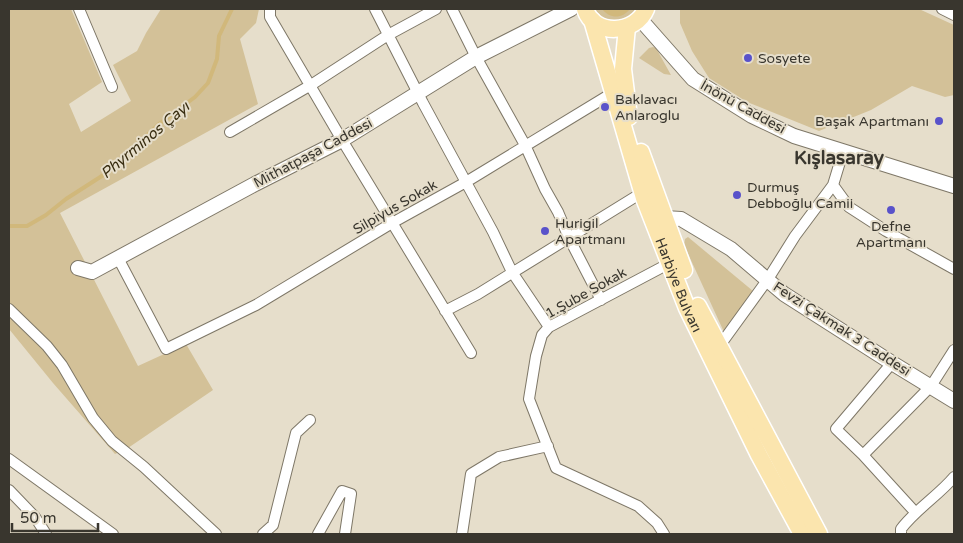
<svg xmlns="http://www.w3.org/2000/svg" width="963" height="543" font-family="'Varela Round',sans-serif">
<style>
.green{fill:#d3c198}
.water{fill:#d1b87b}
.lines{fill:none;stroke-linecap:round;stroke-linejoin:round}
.stream{stroke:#d1b87b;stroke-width:4}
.street-casing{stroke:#7e7767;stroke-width:12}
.secondary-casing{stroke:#7e7767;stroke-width:16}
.primary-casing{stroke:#fff;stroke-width:19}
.street{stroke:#fff;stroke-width:10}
.secondary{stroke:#fff;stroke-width:14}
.primary{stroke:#fbe5ae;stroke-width:16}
.poi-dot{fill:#5952ca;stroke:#e6decb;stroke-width:2}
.labels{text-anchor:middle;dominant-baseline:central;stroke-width:4;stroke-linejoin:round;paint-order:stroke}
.poi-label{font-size:14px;fill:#39362e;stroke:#e6decb;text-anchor:start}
.street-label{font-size:14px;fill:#39362e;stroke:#e6decb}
.water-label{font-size:15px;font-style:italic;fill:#372c10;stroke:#e6decb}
.district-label{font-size:19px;font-weight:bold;fill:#39362e;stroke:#e6decb}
</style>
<rect width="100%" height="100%" fill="#e6decb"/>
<path class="green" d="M9 9H71L102 82 69 104 81 132 131 101 113 65 137 51 146 33 161 9H259L256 23 240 39 258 104 60 213 138 366 186 344 213 390 128 448 115 454 53 383 9 329Z
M594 9H639L625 23 602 19Z
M680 9H919L954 25V95L945 97 912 86 871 110 819 131 747 102 709 78 692 51 680 23Z
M653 47 656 48 671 75 664 74 639 58 649 48Z
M688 237 753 291 724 332 684 245 685 239Z"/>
<path class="water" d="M602 9H630C622 19 610 19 602 9Z"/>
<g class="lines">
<path class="stream" d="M9 226H27L46 215 66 199 119 165 142 140 159 124 195 97 208 83 217 59 219 36 232 9"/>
<g class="street-casing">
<path id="street" d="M79 9 112 87
M270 9V17L342 140 471 353
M375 9 423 103 493 232 512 272 549 327
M452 9 476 57 525 145 545 189 558 212 569 238 601 300
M942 9 954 15
M230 132 311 85 388 35 436 9
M833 185 849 207 886 231 954 269
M118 258 166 349 256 305 392 223 466 182 614 92
M9 309 47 346 62 365 93 418 112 441 144 467 216 534
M445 311 478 294 643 192
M718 348 768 279 795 236 833 185 843 152
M892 363 836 429 863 455 915 512
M863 455 931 386 954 350
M9 459 113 534
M9 490 35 517 46 534
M263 534 273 525 296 433 310 420
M318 534 342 491 351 494 345 534
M462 534 471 474 499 457 548 446
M664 534 657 523 638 506 556 468 529 399 536 356 542 335 549 327 670 263
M901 534V529C916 509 938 496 954 477"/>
</g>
<g class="secondary-casing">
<path id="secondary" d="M640 19 693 79 752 116 794 136 954 186
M657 221 665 218 681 219 731 249 784 294 892 363 954 401
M78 268 92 272 255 184 342 140 476 57 571 9"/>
</g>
<g class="primary-casing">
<g id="primary">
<path d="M585 9C594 37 636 34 646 9"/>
<path id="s1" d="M592 20 644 198 687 308 759 455 802 534"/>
<path d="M627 27 623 69 629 117"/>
<path d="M641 152 684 270"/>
<path d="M698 306 819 534"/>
</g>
</g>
<use href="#street" class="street"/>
<use href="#secondary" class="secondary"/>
<use href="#primary" class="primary"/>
</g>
<g class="poi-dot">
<circle cx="748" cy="58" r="5"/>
<circle cx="605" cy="107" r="5"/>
<circle cx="939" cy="121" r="5"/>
<circle cx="737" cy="195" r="5"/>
<circle cx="891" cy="210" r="5"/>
<circle cx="545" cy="231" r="5"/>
</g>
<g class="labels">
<g class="poi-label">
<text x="758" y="58">Sosyete</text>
<text x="615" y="99">Baklavacı<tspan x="615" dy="16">Anlaroglu</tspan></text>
<text x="929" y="121" text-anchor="end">Başak Apartmanı</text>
<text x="747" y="187">Durmuş<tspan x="747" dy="16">Debboğlu Camii</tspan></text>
<text x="555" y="223">Hurigil<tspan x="555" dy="16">Apartmanı</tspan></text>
<text x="891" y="226" text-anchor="middle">Defne<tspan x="891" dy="16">Apartmanı</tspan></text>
</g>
<g class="street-label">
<text transform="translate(743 107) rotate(29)">İnönü Caddesi</text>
<text transform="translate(313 153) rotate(-28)">Mithatpaşa Caddesi</text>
<text transform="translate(395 207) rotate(-30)">Silpiyus Sokak</text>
<text stroke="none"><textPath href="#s1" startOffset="279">Harbiye Bulvarı</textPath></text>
<text transform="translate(586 293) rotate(-29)">1.Şube Sokak</text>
<text transform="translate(842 329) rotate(33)">Fevzi Çakmak 3 Caddesi</text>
</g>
<g class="water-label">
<text transform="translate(145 140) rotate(-40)">Phyrminos Çayı</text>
</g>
<g class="district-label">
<text x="839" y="158">Kışlasaray</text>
</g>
</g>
<rect width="963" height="543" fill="none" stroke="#39362e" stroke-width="20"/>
<path d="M12 523v8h86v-8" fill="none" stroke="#39362e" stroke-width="2.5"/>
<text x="20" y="523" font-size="15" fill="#39362e" stroke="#e6decb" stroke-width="4" paint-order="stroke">50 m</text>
</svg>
